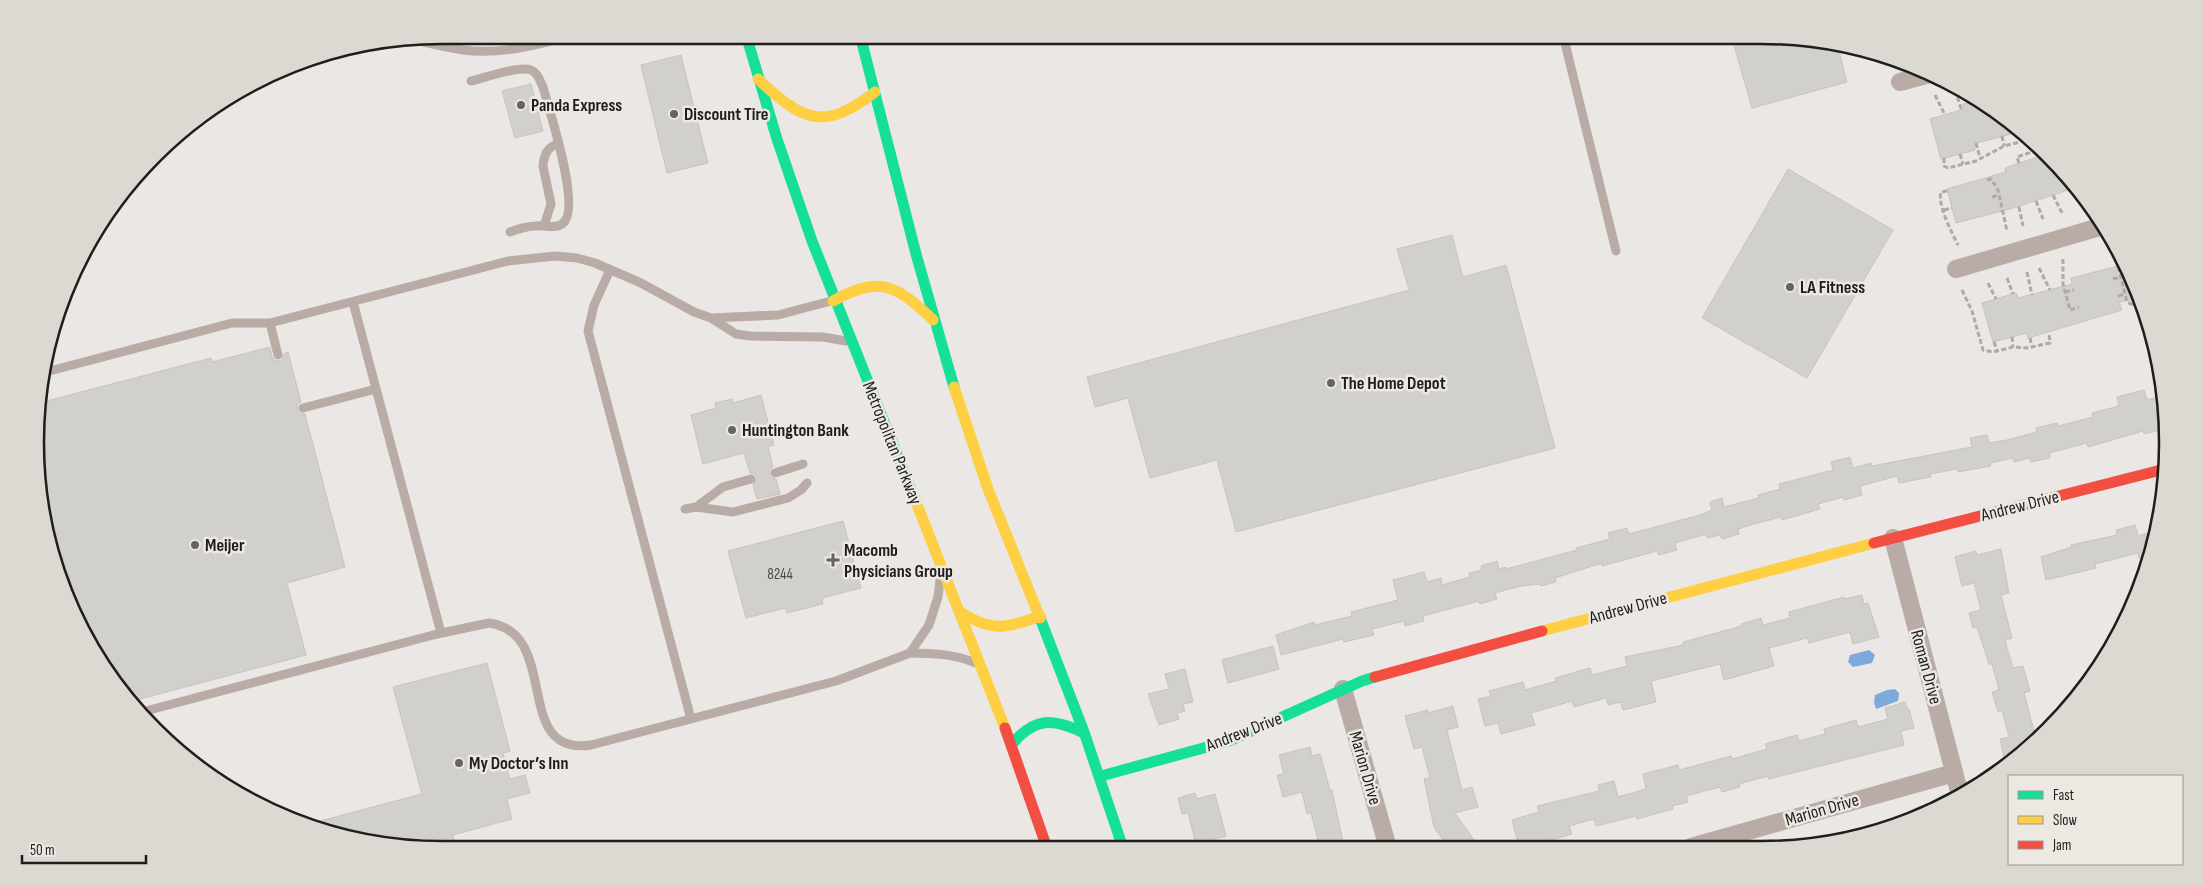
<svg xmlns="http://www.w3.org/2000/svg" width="2203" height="885" font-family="'Sofia Sans Condensed',sans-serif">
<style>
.water{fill:#7ea9dc}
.building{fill:#d2d0cd;stroke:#c6c3c1}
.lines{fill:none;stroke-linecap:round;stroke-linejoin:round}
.path{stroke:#b1a9a5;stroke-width:3;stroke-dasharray:5 2.5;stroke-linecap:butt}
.lane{stroke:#b9aba6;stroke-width:9}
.street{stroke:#b9aba6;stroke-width:18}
.fast{stroke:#16e098;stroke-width:11}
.slow{stroke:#ffcf43;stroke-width:11}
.jam{stroke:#f24e42;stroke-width:11}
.poi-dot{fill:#666462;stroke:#ece8e2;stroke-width:2}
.labels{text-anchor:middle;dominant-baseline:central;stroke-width:5;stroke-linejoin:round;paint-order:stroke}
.number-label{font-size:15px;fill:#4d4c49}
.poi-label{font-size:18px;font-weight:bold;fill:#1f1e1c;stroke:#ece8e2;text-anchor:start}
.street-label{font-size:18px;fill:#1f1e1c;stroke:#ece8e2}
.rim{fill:none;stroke:#1f1e1c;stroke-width:2.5}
</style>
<rect width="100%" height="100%" fill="#eae7e4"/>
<path class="water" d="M1869 650 1875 655 1872 663 1853 667 1848 662 1850 655Z
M1895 689 1899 693 1898 701 1876 709 1874 702 1875 695 1887 690Z"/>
<path class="building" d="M1731 35H1760L1838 48 1847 82 1752 108Z
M681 55 708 163 667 173 641 65Z
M531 84 543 131 515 138 502 91Z
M1979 100 2022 131 1974 144 1975 150 1941 159 1930 119 1964 109 1963 104Z
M2046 154 2061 170 2068 190 2017 207 1956 223 1947 189 2006 172 2005 168Z
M1788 169 1893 230 1807 378 1702 318Z
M1452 235 1463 277 1506 265 1555 448 1236 532 1217 460 1150 478 1128 398 1095 407 1087 377 1409 290 1397 249Z
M2126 264 2139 298 2119 302 2122 310 2028 338 2027 333 1993 342 1982 303 2016 293 2018 298 2072 284 2071 278Z
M270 347 272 357 276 361 282 360 284 354 288 352 301 402 298 404 297 409 299 413 305 414 345 567 287 583 306 655 129 702 90 646 43 522 39 403 211 358 212 362Z
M2144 390 2147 400 2164 395 2167 416 2160 418 2163 429 2144 434 2143 431 2088 447 2087 443 2049 453 2050 458 2031 462 2030 458 2014 462 2013 458 1990 463 1991 466 1958 472 1957 469 1930 474 1931 477 1899 483 1897 476 1860 486 1862 495 1844 500 1843 497 1818 504 1820 509 1782 520 1781 517 1754 524 1738 529 1739 534 1722 539 1720 535 1707 538 1706 534 1675 543 1677 550 1659 555 1657 551 1602 566V563L1555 578 1556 582 1541 586 1540 584 1521 586 1495 593 1497 599 1480 604 1479 601 1423 616 1424 621 1405 626 1404 621 1372 629 1374 635 1344 642 1343 639 1281 655 1276 635 1314 622 1315 625 1352 616 1351 612 1398 600 1393 580 1424 572 1427 582 1441 578 1442 585 1470 577 1469 573 1482 570 1481 566 1497 561 1499 569 1506 567V569L1577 550 1576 548 1610 539 1608 533 1627 528 1629 534 1700 515 1712 510 1710 502 1722 498 1724 507 1759 498 1758 495 1780 489 1779 484 1833 470 1831 462 1850 457 1853 468 1871 463 1872 466 1972 447 1970 438 1987 435 1989 443 2007 440 2037 432 2036 428 2057 423 2058 426 2093 417 2092 413 2119 406 2117 397Z
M761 395 774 445 768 447 773 467 770 469 769 474 771 478 776 479 780 494 757 499 753 485 757 478 755 474 750 473 744 453 703 464 691 415 716 408 715 403 732 399 733 403Z
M843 521 861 588 822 598 823 604 787 613 785 608 746 618 728 551Z
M2135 525 2138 536 2156 531 2151 555 2139 558 2138 553 2095 564 2096 568 2046 580 2041 557 2072 547 2071 545 2117 535 2116 530Z
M2001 549 2009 593 2001 595 2012 638 2005 640 2013 668 2023 666 2030 691 2024 693 2034 731 2047 728 2029 749 2016 758 2015 754 2004 757 2000 739 2009 737 2002 710 1998 712 1992 692 1999 690 1992 664H1989L1977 627 1973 628 1969 613 1981 610 1974 583 1962 586 1955 557 1976 551 1977 555Z
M1862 595 1864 604 1868 603 1879 637 1853 644 1850 632 1809 643 1807 638 1769 648 1774 666 1724 680 1720 664 1651 681 1656 702 1623 710 1621 702 1608 705 1606 698 1574 707 1572 701 1531 713 1535 725 1501 734 1498 723 1485 726 1478 699 1491 696 1489 691 1523 682 1525 690 1556 681 1555 678 1590 668 1592 675 1627 666 1625 657 1683 645V642L1742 626 1741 624 1761 618 1763 625 1790 618 1789 612 1844 597V599Z
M1273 646 1279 669 1228 683 1222 660Z
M487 663 510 751 503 753 510 779 525 775 530 793 507 799 512 819 453 835 454 841 429 848 312 828 305 825 422 794 393 687Z
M1185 669 1193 702 1183 704 1185 711 1177 713 1179 719 1159 725 1148 694 1169 689 1165 674Z
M1905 702 1907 709H1909L1914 728 1901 731 1904 745 1769 779 1768 776 1739 784 1740 787 1722 792 1720 787 1686 796 1688 802 1672 806 1673 809 1637 819 1636 816 1596 826 1594 819 1569 826 1572 834 1536 844 1535 841 1519 846 1512 820 1539 812 1537 806 1599 791 1598 785 1614 781 1618 797 1646 789 1643 774 1678 765 1679 770 1731 756 1732 759 1767 749 1765 744 1797 735 1799 741 1825 734 1824 729 1856 720 1858 727 1888 719 1885 708Z
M1453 706 1458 727 1447 730 1462 790 1472 787 1478 807 1455 813 1479 847H1448L1434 827 1424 779 1430 778 1422 747 1414 749 1405 716 1428 710V713Z
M1310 747 1312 756 1320 754 1330 790H1332L1343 842 1322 848H1320L1311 813 1307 814 1302 792 1283 797 1277 775 1284 774 1279 755Z
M1195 793 1197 799 1215 794 1226 836 1196 844 1188 813 1182 814 1178 798Z"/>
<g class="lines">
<path class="path" d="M1955 90 1962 111
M1935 95 1945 115
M2002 136 2004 146
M1976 143 1980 158
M1960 154 1963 164
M1944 158V166L1948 168 1976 161 2004 146 2020 142 2028 136
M2019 163 2017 157 2041 149
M1987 180 1991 179 1998 190 2007 231
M1947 191 1941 192C1937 204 1952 233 1958 245
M2053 195 2062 213
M1992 197 1999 195
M2036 201 2043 219
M2019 207 2023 226
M1944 210 1952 208
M2113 245 2127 302 2137 307H2143
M2063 259V284L2070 310 2079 307
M2039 268 2050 290
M2027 272 2032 295
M2007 278 2013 294
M2113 279 2121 277
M1988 283 1996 299
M1962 290 1972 311 1983 350 1993 352 2013 347 2027 348 2050 343 2049 333
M2065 292 2074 290
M2118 296 2125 294
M2012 337 2013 347
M2030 338 2032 347
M1994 342 1997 351"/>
<path class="lane" d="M1563 35 1616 251
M414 40C430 43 447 48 463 50 501 55 537 45 574 35
M471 81C484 78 520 65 531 70 538 73 540 81 543 87 549 110 583 211 562 224 555 229 545 225 536 226 527 226 518 229 510 232
M544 226 551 204 543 166C544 155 547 147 558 144
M610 270 594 305 588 331 691 719
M353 302 441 633
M711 318 778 315 831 301
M270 323 278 355
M42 373 232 323H270L508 261 555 256 577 258 595 263 641 283 694 312 711 318 736 334 750 336 823 337 846 341
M303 408 376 389
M775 473 803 464
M696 507 723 487 751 479
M685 509 696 507 733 512 788 498 801 490 807 483
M910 653C933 653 954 654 976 663
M138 713 437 634 489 623C562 633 511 757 591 745L836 681 910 653 929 625 938 597 940 580"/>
<path class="street" d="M1900 82 1930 74
M1956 269 2103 226
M1893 538 1960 795
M1343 689 1388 848
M1691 847 1954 773"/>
<path class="fast" d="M746 35 777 139 812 241 914 497
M860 35 916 254 954 387
M1040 618 1084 732 1123 848
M1012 744C1035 717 1053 718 1084 733
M1101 776 1229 741 1362 681 1375 677"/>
<path class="slow" d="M758 79C803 121 823 132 875 92
M833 301C879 275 897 285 933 320
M954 387 988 489 1040 618
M914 497 1005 728
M959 611C990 632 1006 629 1040 616
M1542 631 1874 543"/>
<path class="jam" d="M1874 543 2165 469
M1375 677 1542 631
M1005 728 1047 848"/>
</g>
<g class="poi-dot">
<circle cx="521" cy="105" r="5"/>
<circle cx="674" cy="114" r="5"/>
<circle cx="1790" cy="287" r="5"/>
<circle cx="1331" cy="383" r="5"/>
<circle cx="732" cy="430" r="5"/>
<circle cx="195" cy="545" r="5"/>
<path d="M830.5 552.5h5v5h5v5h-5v5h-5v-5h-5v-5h5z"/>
<circle cx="459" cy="763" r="5"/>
</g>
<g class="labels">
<g class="number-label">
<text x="780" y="574">8244</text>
</g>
<g class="poi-label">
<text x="531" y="105">Panda Express</text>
<text x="684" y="114">Discount Tire</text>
<text x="1800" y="287">LA Fitness</text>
<text x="1341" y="383">The Home Depot</text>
<text x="742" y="430">Huntington Bank</text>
<text x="205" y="545">Meijer</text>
<text x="844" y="550">Macomb<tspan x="844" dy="21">Physicians Group</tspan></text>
<text x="469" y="763">My Doctor’s Inn</text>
</g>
<g class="street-label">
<text transform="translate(892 443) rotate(68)">Metropolitan Parkway</text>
<text transform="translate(2020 506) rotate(-14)">Andrew Drive</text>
<text transform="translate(1628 608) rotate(-15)">Andrew Drive</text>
<text transform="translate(1926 667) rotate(75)">Roman Drive</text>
<text transform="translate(1244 732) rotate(-21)">Andrew Drive</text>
<text transform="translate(1365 768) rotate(74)">Marion Drive</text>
<text transform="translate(1822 810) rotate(-16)">Marion Drive</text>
</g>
</g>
<path d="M0 0H2203V885H0ZM442 44H1761A398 398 0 0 1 2159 442V443A398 398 0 0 1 1761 841H442A398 398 0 0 1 44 443V442A398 398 0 0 1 442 44Z" fill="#dcd8d2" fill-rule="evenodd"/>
<path class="rim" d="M442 44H1761A398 398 0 0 1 2159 442V443A398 398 0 0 1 1761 841H442A398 398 0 0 1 44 443V442A398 398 0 0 1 442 44Z"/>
<rect x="2008" y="775" width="175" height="90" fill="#ece8e2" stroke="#9a9793"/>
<rect x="2018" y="791" width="25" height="8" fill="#16e098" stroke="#9a9793"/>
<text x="2053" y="800" font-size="15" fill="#1f1e1c">Fast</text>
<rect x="2018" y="816" width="25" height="8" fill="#ffcf43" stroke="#9a9793"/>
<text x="2053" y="825" font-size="15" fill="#1f1e1c">Slow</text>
<rect x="2018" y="841" width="25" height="8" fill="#f24e42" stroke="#9a9793"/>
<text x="2053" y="850" font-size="15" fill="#1f1e1c">Jam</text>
<path d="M22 855v8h124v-8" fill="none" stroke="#1f1e1c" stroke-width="2.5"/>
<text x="30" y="855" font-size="15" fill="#1f1e1c" stroke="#ece8e2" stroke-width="4" paint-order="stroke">50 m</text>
</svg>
